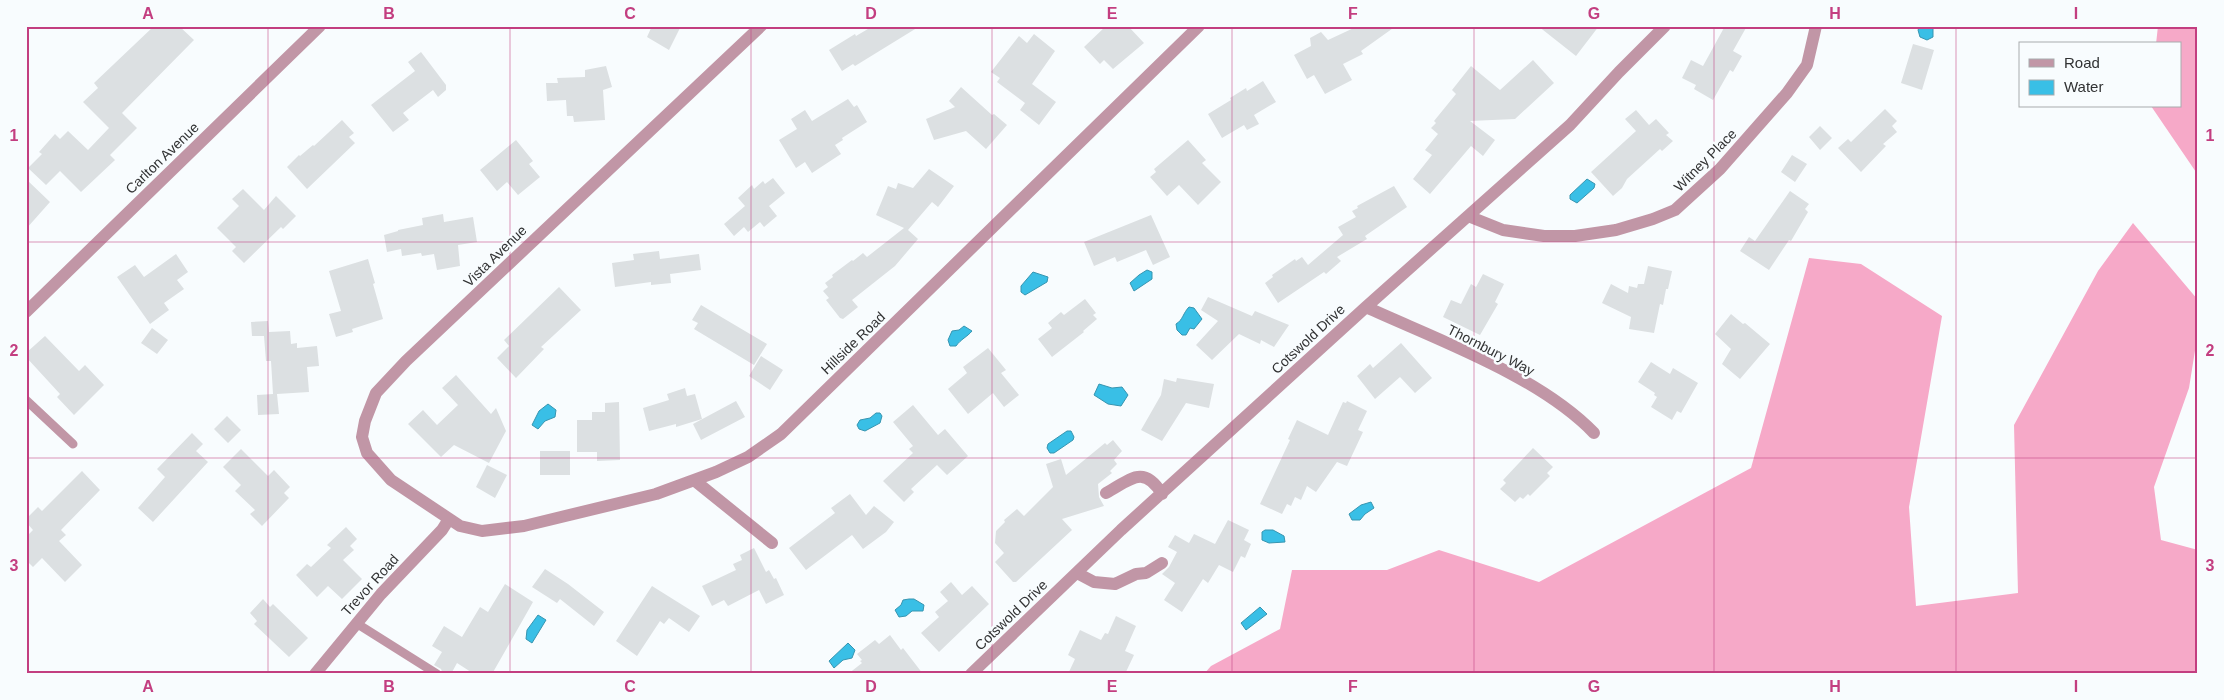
<svg xmlns="http://www.w3.org/2000/svg" width="2224" height="700" font-family="Arial,sans-serif">
<style>
.forest{fill:#f6a9c8}
.water{fill:#39bfe6;stroke:#3795b0}
.building{fill:#dce0e2}
.lines{fill:none;stroke-linecap:round;stroke-linejoin:round}
.service{stroke:#c196a6;stroke-width:9}
.minor{stroke:#c196a6;stroke-width:12}
.grid{fill:none;stroke:#c33e80;stroke-width:1;stroke-opacity:0.55}
.labels{text-anchor:middle;dominant-baseline:central;stroke-width:5;stroke-linejoin:round;paint-order:stroke}
.street-label{font-size:14px;fill:#313233;stroke:#f8fcfe}
.neatline{fill:none;stroke:#c33e80;stroke-width:2}
.grid-label{font-size:16px;text-anchor:middle;font-weight:bold;fill:#c33e80}
</style>
<rect width="100%" height="100%" fill="#f8fcfe"/>
<path class="forest" d="M2158 26H2198V175L2151 106H2180V44H2156Z
M2133 223 2198 300V332L2189 388 2154 487 2161 540 2198 550V674H1204L1211 666 1280 629 1292 570H1387L1439 550 1539 582 1751 468 1809 258 1861 264 1942 316 1909 507 1916 606 2018 593 2014 425 2098 271Z"/>
<path class="water" d="M1920 26H1933V37L1927 40 1920 37 1918 30Z
M1587 179 1595 184 1594 188 1577 203 1570 199V195Z
M1147 270 1152 272V279L1134 291 1130 283 1139 275Z
M1033 272 1048 277 1047 282 1025 295 1021 292V286Z
M1189 307 1194 308 1202 319 1194 329 1190 328 1186 335H1182L1177 330 1176 324C1183 320 1183 313 1189 307Z
M964 326 972 331C967 337 961 339 956 346H950L948 340 952 331 959 330Z
M1099 384 1112 388 1122 387 1128 395 1121 406 1108 404 1094 395Z
M548 404 556 410 555 417 545 421 538 429 532 425 539 411Z
M876 413H880L882 416 880 423 865 431 859 429 857 425 860 420 870 418Z
M1067 431H1071L1074 437 1073 440 1054 453H1050L1047 448 1048 444Z
M1371 502 1374 508 1365 514 1360 520H1352L1349 514 1361 505Z
M1265 530H1273L1284 536 1285 542 1269 543 1262 540V532Z
M909 599H914L924 605 923 611H912L906 616 899 617 895 610 901 605 903 600Z
M1260 607 1267 614 1246 630 1241 623Z
M538 615 546 620 532 643 526 639 527 630Z
M848 643 855 650 852 658 843 660 834 668 829 661Z"/>
<path class="building" d="M154 26H179L194 40 122 113 137 128 110 155 115 160 81 192 60 171 46 185 28 168 42 154 39 152 55 134 60 139 68 131 88 150 109 128 83 102 98 88 94 83Z
M652 26H681L669 50 647 37Z
M873 26H920L855 66 853 64 842 71 829 50 855 34 856 36Z
M1106 26H1128L1144 43 1113 69 1104 60 1100 64 1084 47Z
M1358 26H1396L1361 51 1363 54 1343 64 1352 80 1325 94 1314 75 1307 79 1294 55 1311 46 1310 38 1321 32 1328 40Z
M1538 26H1599L1576 56Z
M1725 26H1747L1733 51 1742 56 1733 72 1730 70 1713 100 1694 89 1696 85 1682 78 1691 60 1703 66Z
M1034 34 1055 51 1032 84 1056 102 1039 125 1020 110 1025 103 997 82 1000 78 991 72 1019 36 1027 43Z
M1913 44 1934 50 1922 90 1901 83Z
M421 52 446 85V90L438 97 433 90 403 113 409 120 393 132 371 105 415 71 408 62Z
M1533 60 1554 83 1515 119 1470 121 1495 140 1483 156 1471 146 1430 194 1413 179 1432 155 1425 150 1438 134 1431 128 1436 123 1434 121 1456 94 1452 90 1471 66 1500 90Z
M606 66 612 87 603 90 605 120 574 122 573 116H567L566 100 547 101 546 83H558L557 78 585 77V70Z
M1263 81 1276 102 1254 115 1259 124 1247 130 1244 125 1222 138 1208 114 1231 100 1230 98 1246 88 1247 91Z
M961 87 992 115 994 114 1007 125 986 149 966 131 934 140 926 119 955 107 949 101Z
M848 99 854 107 857 105 867 122 842 138 843 140 835 145 841 154 812 173 805 162 796 168 779 140 797 129 791 119 805 110 812 121Z
M1885 109 1897 121 1892 126 1897 132 1883 144 1886 146 1861 172 1838 148 1848 139 1851 142Z
M1636 110 1649 125 1656 119 1669 133 1666 135 1673 141 1662 151 1660 149 1627 179 1622 188 1613 196 1591 172 1636 131 1625 119Z
M342 120 354 133 349 137 355 143 307 189 287 167 299 155 300 156 313 145 314 146Z
M1820 126 1832 138 1820 150 1809 137Z
M516 140 533 161 529 164 540 177 518 195 507 182 497 191 480 170Z
M1188 140 1206 160 1202 163 1221 182 1198 205 1179 185 1167 196 1150 177 1156 172 1154 169Z
M1792 155 1807 164 1795 182 1781 172Z
M929 169 954 186 938 207 932 202 908 230 918 239 895 266 852 300 858 307 843 319 840 318 826 300 829 298 823 291 828 287 825 283 833 277 832 275 852 260 853 261 863 253 867 257 904 228 876 215 888 186 896 189 898 183 913 188Z
M773 178 785 193 769 206 777 216 764 227 760 222 748 232 744 227 734 236 724 224 745 206 738 198 752 185 754 189 763 181 765 184Z
M26 179 50 202 26 229Z
M1394 186 1407 207 1365 236 1367 239 1337 257 1341 261 1326 274 1324 272 1278 303 1265 283 1273 277 1272 275 1295 259 1296 261 1302 257 1308 265 1343 235 1338 227 1356 217 1352 211 1358 208 1357 206Z
M243 189 264 210 276 196 296 216 283 229 281 227 244 263 232 251 236 247 217 228 239 206 232 199Z
M1790 191 1809 204 1805 209 1808 212 1791 241 1789 240 1769 270 1740 251 1749 237 1755 241Z
M443 214 444 222 473 217 477 242 458 245 460 266 437 270 434 254 422 256 421 253 402 256 401 249 387 252 384 235 398 231V230L423 225 422 218Z
M1151 215 1170 257 1153 265 1146 250 1117 262 1115 257 1094 266 1084 242Z
M659 251 660 259 699 254 701 270 670 274 671 283 651 285V282L615 287 612 263 634 260 633 254Z
M176 254 188 272 177 280 184 289 164 303 169 310 150 324 117 277 135 265 144 277Z
M368 259 375 283 373 284 383 319 352 329 353 332 336 337 329 314 341 311 329 271Z
M1648 266 1672 271 1668 289H1666L1663 305 1660 304 1654 333 1629 329 1631 317 1602 303 1611 284 1628 293 1629 286 1637 288 1638 284H1644Z
M1483 274 1504 284 1495 302 1498 304 1480 335 1443 317 1451 300 1461 304 1471 284 1476 287Z
M559 287 581 310 541 347 544 349 516 378 497 358 509 346 504 340Z
M1208 297 1252 316 1255 311 1289 325 1274 347 1261 340 1260 344 1239 334 1212 360 1196 345 1218 321 1201 310Z
M1085 299 1096 313 1093 315 1097 319 1083 331 1084 332 1052 357 1038 339 1052 328 1048 323 1061 312 1064 315Z
M701 305 767 344 754 365 694 329 698 323 692 320Z
M1731 314 1743 324 1745 323 1770 344 1740 379 1722 364 1731 349 1715 334Z
M268 321 269 332 290 331 291 344 297 343V348L317 346 319 366 307 367 309 392 277 394 279 414 258 415 257 395 273 394 271 361H266L264 336H252L251 322Z
M152 328 168 340 157 354 141 343Z
M45 336 79 371 85 365 104 385 74 415 57 397 60 394 26 357V353Z
M1401 343 1432 378 1415 393 1400 377 1375 399 1357 376 1370 364 1373 368Z
M988 348 1006 370 1001 373 1019 395 1004 407 993 393 968 414 948 389 967 373 963 367Z
M761 356 783 370 770 390 749 376Z
M1651 362 1670 374 1673 368 1698 383 1681 413 1677 411 1672 420 1651 407 1657 397 1654 395 1655 393 1638 382Z
M456 375 491 414 496 408 506 431 489 463 454 445 441 457 408 424 423 410 437 425 458 405 442 388Z
M1177 378 1214 384 1209 408 1186 403 1162 441 1141 430 1161 395 1164 379 1176 382Z
M685 388 687 396 695 394 702 419 676 427V424L649 431 643 408 669 400 667 394Z
M736 401 745 417 701 440 693 424Z
M1347 401 1367 411 1358 430 1363 432 1347 466 1337 462 1316 492 1307 486 1301 500 1295 497 1291 506 1287 504 1282 514 1260 504 1290 440 1288 439 1297 420 1328 435 1343 402 1346 403Z
M619 402 620 460 597 461V452H577V420H592V412H605V403Z
M913 405 938 435 945 429 968 456 947 475 937 465 911 489 914 492 904 502 883 481 913 453 909 449 913 446 893 422Z
M227 416 241 430 228 443 214 429Z
M192 433 203 444 196 451 208 462 153 522 138 508 165 477 157 469Z
M1113 440 1122 451 1114 460 1117 464 1110 471 1112 473 1098 484 1099 497 1104 506 1062 519 1072 530 1016 582H1013L995 562 1004 553 995 543 996 531 1005 522 1004 520 1017 509 1024 516 1053 487 1046 464 1061 459 1066 475 1105 443 1107 445Z
M1533 448 1553 467 1547 473 1550 476 1530 496 1528 494 1523 499 1520 497 1515 502 1500 489 1506 483 1503 480Z
M241 449 268 476 274 470 290 487 284 493 289 498 262 526 250 514 255 510 235 491 241 485 223 467Z
M540 451H570V475H540Z
M487 465 507 475 495 498 476 487Z
M82 471 100 490 61 530 66 535 59 541 82 565 65 582 42 558 33 567 26 560V537L33 530 26 522V519L38 507 42 511Z
M850 494 866 515 874 506 894 522 886 532 863 549 852 535 806 570 789 548 835 513 831 508Z
M1228 520 1249 530 1244 540 1251 544 1245 558 1241 556 1233 572 1219 565 1208 583 1203 579 1182 612 1164 600 1175 583 1162 574 1169 567 1177 552 1168 547 1175 535 1189 543 1194 534 1215 544Z
M346 527 357 539 350 546 354 550 343 560 362 579 342 599 328 586 317 597 296 575 307 564 311 567 331 548 327 545Z
M754 548 766 572 769 570 774 579 776 578 784 595 766 604 759 590 728 606 724 600 712 606 702 586 736 570 733 564 742 560 740 555Z
M545 569 568 584 604 612 594 626 560 599 557 603 532 587Z
M951 582 962 595 972 586 989 604 939 652 921 633 939 617 935 612 948 601 940 592Z
M505 584 533 602 492 674H474L457 663 451 674H443L441 669 434 665 442 652 432 646 444 626 462 637 480 607 488 612Z
M652 586 700 616 689 632 669 618 664 624 660 621 637 656 616 641Z
M263 599 270 607 273 604 308 638 289 657 254 624 257 621 250 613Z
M1116 616 1136 626 1125 651 1134 655 1125 674H1068L1075 659 1068 655 1080 630 1101 640 1105 633 1108 634Z
M890 635 901 650 903 648 923 674H848L862 663 860 661 862 660 857 654 875 640 879 644Z"/>
<g class="lines">
<path class="service" d="M26 400 73 444
M356 623 437 674"/>
<path class="minor" d="M761 26 406 361 376 393 365 421 362 437 367 453 391 480 460 526 482 531 524 526 656 494 716 472 748 457 781 434 1199 26
M1468 216 1503 230 1544 236H1575L1616 230 1653 219 1675 210 1720 169 1787 93 1807 65 1816 26
M1366 307C1438 340 1539 376 1594 433
M26 312 320 26
M694 480 772 543
M1106 493C1129 481 1143 463 1162 494
M1077 573 1094 582 1115 584 1136 574 1146 573 1162 563
M315 674 381 594 442 530 449 519
M971 674 1121 530 1366 307 1570 125 1619 72 1665 26"/>
</g>
<path class="grid" d="M268 26V674M510 26V674M751 26V674M992 26V674M1232 26V674M1474 26V674M1714 26V674M1956 26V674M26 242H2198M26 458H2198"/>
<g class="labels">
<g class="street-label">
<text transform="translate(162 158) rotate(-44)">Carlton Avenue</text>
<text transform="translate(1705 160) rotate(-45)">Witney Place</text>
<text transform="translate(495 256) rotate(-44)">Vista Avenue</text>
<text transform="translate(1308 339) rotate(-43)">Cotswold Drive</text>
<text transform="translate(853 343) rotate(-44)">Hillside Road</text>
<text transform="translate(1491 350) rotate(27)">Thornbury Way</text>
<text transform="translate(370 585) rotate(-48)">Trevor Road</text>
<text transform="translate(1011 615) rotate(-44)">Cotswold Drive</text>
</g>
</g>
<rect width="2224" height="700" fill="none" stroke="#f8fcfe" stroke-width="55"/>
<rect x="2019" y="42" width="162" height="65" fill="#f8fcfe" stroke="#a8abad"/>
<rect x="2029" y="59" width="25" height="8" fill="#c196a6" stroke="#a8abad"/>
<text x="2064" y="68" font-size="15" fill="#313233">Road</text>
<rect x="2029" y="80" width="25" height="15" fill="#39bfe6" stroke="#a8abad"/>
<text x="2064" y="92" font-size="15" fill="#313233">Water</text>
<rect x="28" y="28" width="2168" height="644" class="neatline"/>
<g class="grid-label">
<text x="148" y="19">A</text>
<text x="389" y="19">B</text>
<text x="630" y="19">C</text>
<text x="871" y="19">D</text>
<text x="1112" y="19">E</text>
<text x="1353" y="19">F</text>
<text x="1594" y="19">G</text>
<text x="1835" y="19">H</text>
<text x="2076" y="19">I</text>
<text x="14" y="141">1</text>
<text x="2210" y="141">1</text>
<text x="14" y="356">2</text>
<text x="2210" y="356">2</text>
<text x="14" y="571">3</text>
<text x="2210" y="571">3</text>
<text x="148" y="692">A</text>
<text x="389" y="692">B</text>
<text x="630" y="692">C</text>
<text x="871" y="692">D</text>
<text x="1112" y="692">E</text>
<text x="1353" y="692">F</text>
<text x="1594" y="692">G</text>
<text x="1835" y="692">H</text>
<text x="2076" y="692">I</text>
</g>
</svg>
